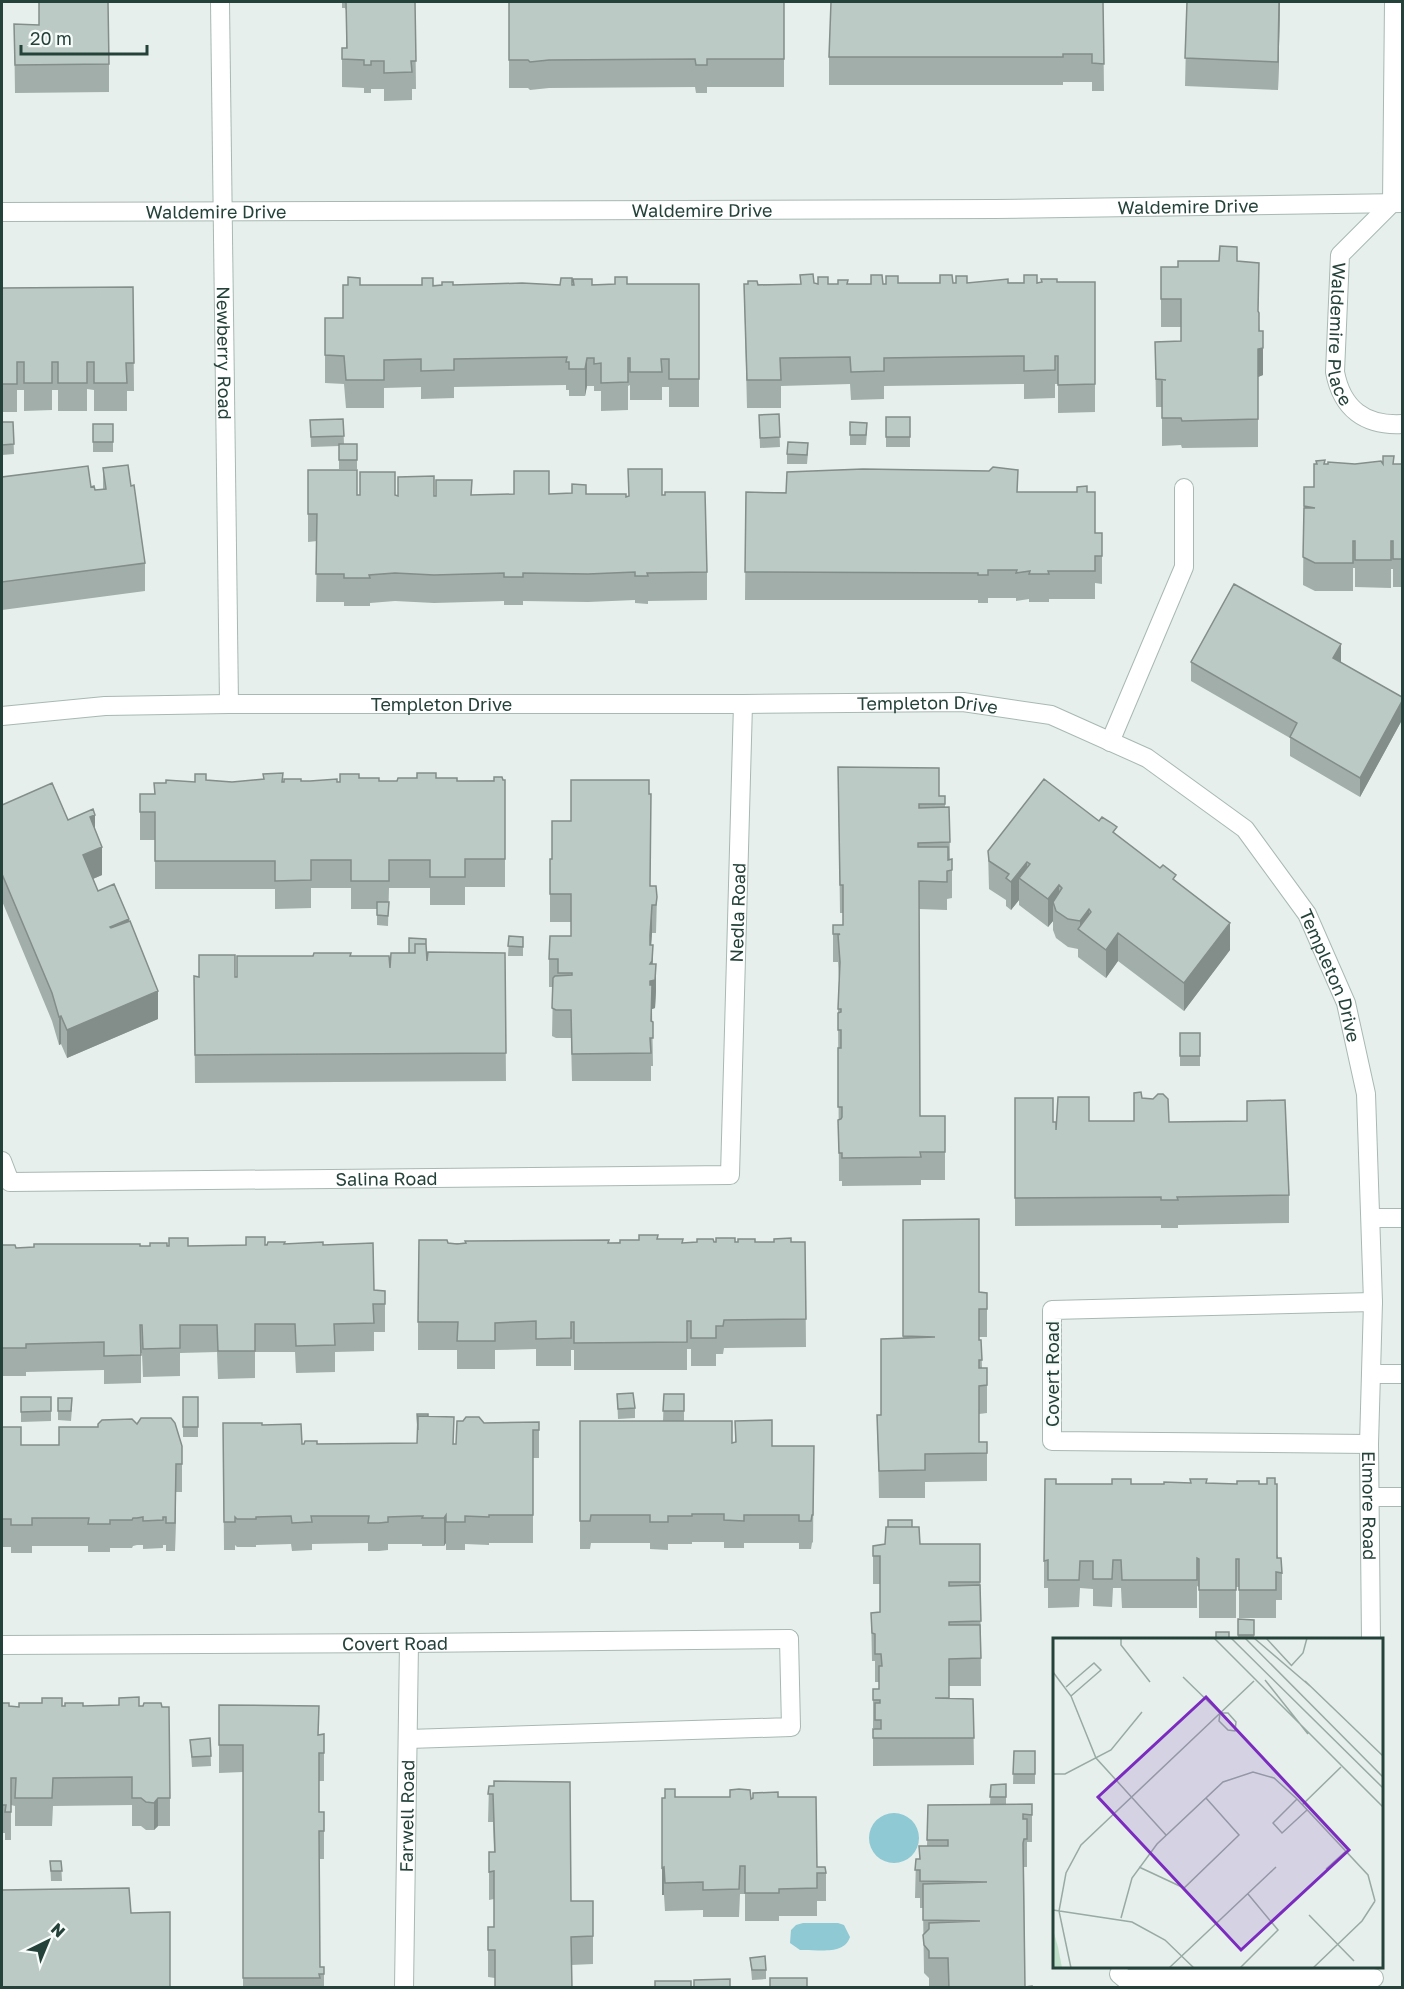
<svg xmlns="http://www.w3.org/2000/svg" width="1404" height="1989" font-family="'Golos Text',sans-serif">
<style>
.water{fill:#8ec9d4}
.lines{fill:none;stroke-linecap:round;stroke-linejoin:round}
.lane-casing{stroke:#a8b8b2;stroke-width:20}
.street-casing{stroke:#a8b8b2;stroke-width:20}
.lane{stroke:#fff;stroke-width:18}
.street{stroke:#fff;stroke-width:18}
.wall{fill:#a1aea9}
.shaded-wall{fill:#838d89}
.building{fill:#bbcac4;stroke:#838d89;stroke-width:1.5}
.labels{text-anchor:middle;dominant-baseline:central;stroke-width:4.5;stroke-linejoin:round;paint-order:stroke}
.street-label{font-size:18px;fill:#24423a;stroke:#f7fbf9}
.inset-road{fill:none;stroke:#98aaa4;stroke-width:1.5}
.view{fill:#7b2cbf;fill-opacity:0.15;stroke:#7b2cbf;stroke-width:3}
.inset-edge{fill:none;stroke:#24423a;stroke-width:3}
</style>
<rect width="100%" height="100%" fill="#e6efeb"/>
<path class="water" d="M869 1838a25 25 0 1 1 50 0a25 25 0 1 1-50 0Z
M803 1923H838L844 1925 850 1937C844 1956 816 1949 800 1950L790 1943 791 1930 796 1925Z"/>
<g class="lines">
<g class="lane-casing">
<path id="lane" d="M1110 742 1184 567V488
M1371 1218H1402
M1370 1497H1402
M408 1739 791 1727 789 1639"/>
</g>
<g class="street-casing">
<g id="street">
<path id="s1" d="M220 2 229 704"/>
<path id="s2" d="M1392 203 1340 255 1335 372C1342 409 1365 426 1402 424"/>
<path d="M1392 203 1394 2"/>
<path id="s3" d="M2 212 995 209 1402 203"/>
<path id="s4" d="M2 716 105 706 229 704H743L963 702 1051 715 1147 758 1245 829 1307 914 1346 1003 1366 1094 1373 1302 1369 1444 1371 1640"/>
<path id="s5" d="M2 1161 10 1182 730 1175 743 704"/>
<path d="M1372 1374H1402"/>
<path d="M1369 1444 1052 1441V1310L1373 1302"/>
<path id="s6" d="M2 1645 409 1643 789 1639"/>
<path d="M1119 1974 1125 1979 1374 1978"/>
<path id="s7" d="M404 1988 409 1643"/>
</g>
</g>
<use href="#lane" class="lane"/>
<use href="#street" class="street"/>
</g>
<path class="wall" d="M342 2H415L416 89H412V100L384 101V89H371V93H364V88L342 87V48H346V10L345 8H342Z
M509 2H784V87H707V93H696L695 87 549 88 530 90 528 88H509Z
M1103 2 1104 91H1092V82H1063V85H829V57Z
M1187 2H1280L1278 90 1185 86Z
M14 24 39 25 109 64V92L15 93Z
M1237 261 1258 312 1263 375 1258 377V447L1182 448 1181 445 1162 446V407H1156L1155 342 1181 341V327H1161V267H1178Z
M886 276 898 283 1095 282V412L1058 413V384H1055V398L1024 399V384L884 386V399L851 400 850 384 781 386V408H747L744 284H886Z
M348 277 360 285 699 284V407H669V387H662V400H630V385L628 386V410L601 411V391H594V386H587L585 396H569V390H566V385L454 387V398L421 399V387L384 388V408H346L344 384 325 383V318H343L348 285Z
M133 287 134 391H127V411H94V390L87 389V411H58V390H52V410L24 411V390H17V412H2V288Z
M779 414 780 447 760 448 759 415Z
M886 417H910V447H886Z
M343 419 344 444H357V469H339V446L311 447 310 420Z
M2 422H13L14 454 2 455Z
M850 422 867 432 866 445H850Z
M93 424H113V452H93Z
M808 453 807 464H787V454Z
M1316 461 1325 464H1402V587H1393V569H1391V588L1355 587V568H1353V591H1315L1303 585 1304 487H1314Z
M103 468 131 486 145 563V591L2 610V477L91 487 95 490 103 489Z
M308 470 357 495 434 496 549 494H586L626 497 662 495 707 572V600L648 601V604L635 603V600L588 602 523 601V605H504V601L434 603 395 601 370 603V606H344V602H316L317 541 308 542Z
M746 492H1087L1095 533H1102V584L1095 583V599H1049V602H1029V599L1016 601V598H988V603H978V600H745Z
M1191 662 1341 663 1402 697V720L1360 797 1290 756V738L1191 681Z
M838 767 939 796H945V807H949L950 859H952V898L947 899V910L919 909 920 1116H945V1180H921V1185L842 1186V1181H839L838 1009 839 980 838 962H833V925H843V913H840Z
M359 778 379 781H397L436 778 457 781 505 780V887H465V905H430V888H389L388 926 377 925V909H351V888H311V908L275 909V889H155V840H140V794H154L166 783 195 782 206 780 232 782 301 781 340 782Z
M649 794 650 886 657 897 656 933H652L651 945 656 991 655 1008 652 1009 653 1066H651V1081H572L571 1038H556L552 1036 553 987H549V959L571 936V922H550V859H552L571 821Z
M2 805 68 820 95 830 102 875 93 879 98 891 129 921 158 1019 67 1058 61 1044 59 1045 52 1021 2 901Z
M1099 821 1176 881 1230 950 1184 1011 1118 961 1106 978 1078 957V949L1068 947 1056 938 1053 930V921L1048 927 1019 905V900L1011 910 1006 906V900L989 889 988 851Z
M509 936 523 937V956H508Z
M505 953 506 1081 195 1083 194 976 237 977V956H351L390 968 427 961Z
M1180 1033H1200V1066H1180Z
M1015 1098 1053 1122 1134 1121 1142 1098 1169 1122 1289 1195V1223L1178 1225V1228H1161V1225L1015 1226Z
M903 1220 979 1292 987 1309V1337H979V1340H981L982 1368 987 1385V1413L979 1414V1442H987V1481L925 1482V1498H879L877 1415H881L903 1338Z
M169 1238 188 1246 285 1244 323 1245 374 1290 385 1291V1332H374V1351L335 1352V1372L296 1373 295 1352H255V1378L218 1379 217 1352 180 1353V1376L143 1377 142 1353H141V1383L104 1384V1370L26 1372V1376H2V1245L16 1248 169 1246Z
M657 1239 683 1243 805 1242 806 1347 724 1348 723 1354H716V1366H691V1349H687V1370H574V1350H571V1366H536V1349L495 1350V1369H457V1350H418V1322L448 1243H609Z
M617 1394 635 1408V1418L618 1419Z
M664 1394H684V1421H663Z
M21 1397H51V1421L21 1422Z
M183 1397H198V1437H183Z
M58 1398 72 1408 71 1421 58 1420Z
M428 1416 454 1444H456L484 1423 539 1422V1458H533V1543H489V1545L465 1544V1550H446V1543L444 1546H422V1544H388V1550L379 1551H368V1543L312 1544V1550L292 1551 291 1544 256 1545V1547H237L235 1545V1550H224L223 1423 262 1425 302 1444 417 1443Z
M580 1421 732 1443 735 1442V1421L772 1446H814L813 1542 812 1543 811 1549H799V1543H744V1548H724V1542H692V1544H668V1550L650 1549V1543H591L590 1549H580Z
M137 1424 182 1446V1492H176L175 1551H166V1545H163V1548L143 1549V1545H137L133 1546 132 1548H110V1552H88V1546H32V1553H11V1547H2V1427L21 1445H59L98 1427Z
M1056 1484H1259L1282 1573V1600H1276V1618H1239V1587H1236V1618H1199V1587L1197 1586V1608H1122L1121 1588H1113L1112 1607 1093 1606V1589L1080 1588 1079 1607 1048 1608V1588H1044V1561Z
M912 1527 920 1544H980L981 1686H949V1698L973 1699 974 1765 873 1766V1729L875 1728H873V1689H879V1682H875V1661H872L871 1613 880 1612V1584H873V1546L885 1544Z
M1238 1619 1254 1620V1640H1238Z
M2 1703 9 1706 19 1707 139 1706 170 1798V1826H158L154 1830H146L141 1826H132V1805L53 1806 52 1826H15V1806L11 1805V1840H5V1833H2Z
M219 1705 319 1735 324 1734V1781H319V1812H324V1859H319L320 1967H324V1988H243V1772L219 1773Z
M210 1738 211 1766 192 1767 190 1740Z
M1014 1751H1035V1784H1013Z
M1006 1784V1804H1032V1842H1027V1867H1024L1025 1987 1032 1988H948V1986H929V1978L924 1973 923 1908H920V1898H915L916 1859H919L927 1846 928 1805H990L991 1785Z
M489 1786 571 1901H593V1964L571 1965 572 1988H495V1978L488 1977V1927H494V1899L489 1900V1852H494L493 1822H488Z
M730 1790 751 1799 778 1797 817 1867 826 1873V1901H817V1916H779V1921H745V1894H740L739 1917H703V1910L665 1911 664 1895H662V1798L730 1797Z
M50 1861H61L62 1881H51Z
M750 1958 766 1970V1979L752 1980Z"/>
<path class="shaded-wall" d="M1279 2H1280L1278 90V62Z
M1263 348V375L1258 377V349Z
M587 358V386L585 396V369Z
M1341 644V663L1333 658Z
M1402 701V720L1360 797V778Z
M95 815V843L90 817Z
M102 847V875L83 883V855Z
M1027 862V884L1019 878V900L1011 910V882Z
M1059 885V912L1053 902V921L1048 927V899Z
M652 905V933L650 963V935Z
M1089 909V937L1080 930V921Z
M129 919V947L110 955V927Z
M1230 923V950L1184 1011V983Z
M1118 933V961L1106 978V950Z
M653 945 652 981 656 964V991L655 1008 652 1009 651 1038 650 1009V964Z
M158 991V1019L67 1058V1030Z
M61 1016V1044L59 1045V1017Z
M176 1464V1492L175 1551V1523Z
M446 1515V1543L444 1546V1518Z
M158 1798V1826L154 1830V1803Z
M664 1867V1895H662V1868Z"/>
<path class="building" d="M39 2H108L109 64 15 65 14 24 39 25Z
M346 2H415L416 61H411L412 72 384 73V61H371V65H364V60L342 59V48H347Z
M509 2H784V59H707V65H696L695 59 549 60 530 62 528 60H509Z
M831 2H1103L1104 64 1092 63V54H1063V57H829Z
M1187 2H1279L1278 62 1185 58Z
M1220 246 1237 247V261L1259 263 1258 311 1259 313V331H1263V348L1258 349V419L1182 421 1181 418H1162V380H1166L1156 379 1155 342 1181 341V299H1161V267H1178V261H1219Z
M813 274 814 283 818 284V277H828V284H838V280H848L847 284H871V275H882L883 284H886V276H898V283H940V275H952L953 283H956V276H967V283L1008 279V283H1024V275H1037V283L1042 282 1041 279H1057V282H1095V384L1058 385V356H1055V370L1024 371V356L884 358V371L851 372 850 357 780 358 781 380H747L744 284H748V281H757L758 285 801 284 800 275Z
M348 277 360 278V285H422V278H433V286L442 285V282H453V285L522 283 560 285 561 278H572V285H574L573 279H592V285L615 284V277H627V284H699V379H669V359H661L662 372H630V358H628V382L601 383V363L594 364V358H587L585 369H569V362H566L567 357 454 359V370L421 371V359L384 360V380H346L344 356 325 355V318H343V285H348Z
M133 287 134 363H126L127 383H94V362H87V383H58V362H52V383H24V362H17V384H2V288Z
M779 414 780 437 760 438 759 415Z
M886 417H910V437H886Z
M343 419 344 436 311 437 310 420Z
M2 422H13L14 444 2 445Z
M850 422 867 423 866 435H850Z
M93 424H113V442H93Z
M788 442 808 443 807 455 787 454Z
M339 444H357V460H339Z
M1383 456H1394L1393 464H1402V559H1393V541H1391V560H1355V541H1353V563H1315L1303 557 1304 508H1315L1304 506V487H1314V464H1317L1316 461 1325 460 1324 464H1328V462L1355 464 1381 461 1383 464Z
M128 465 131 486 134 485 145 563 2 582V477L88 466 91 487 94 486 95 490 106 489 103 468Z
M993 467 1018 470 1017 492H1077V487L1087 486V492H1095V533H1102V556H1095V571H1048L1049 574H1029L1030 571 1016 573 1017 570H988V575H978V573L745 572 746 492 786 493 787 472 863 469 989 471Z
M628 469H662V495H665V492H705L707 572 647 573 648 576H635V572L588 574 523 573V577H504V573L434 575 395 573 369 575 370 578H344V574H316L317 514H308V470H357V495H360V472H395V495L398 496V477L434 476V496H436V480H472L471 495 514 494V471H549V494L572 493V484L586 485V494H626V497L629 496Z
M1234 584 1341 644 1333 658 1402 697V701L1360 778 1290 737 1297 723 1191 662Z
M838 767 939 768V796H945V804H919V808L949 807 950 842 918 843V847H948V860L952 859V870L947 871V882L919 881 920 1116H945V1152H920L921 1157 842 1158V1153H839L838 1120 841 1119 842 1117V1107H838V1048H841V1030H838V1013L841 1012V1009H838L840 962 838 935 840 934H833V925H843V885H840Z
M283 773 282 782H284V779H301V781H310L337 779V782H340V774H359V778H379V781H397L398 778H417V773H436V778H457V781H494V777H502L503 780H505V859H465V877H430V860H389V881H351V860H311V880L275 881V861H155V812H140V794H155L154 783H166V780L195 782V774H206V780L232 782 264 779 263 774Z
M1044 779 1099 821 1102 817 1110 822 1117 827 1113 832 1160 868 1163 865 1176 875 1173 879 1230 923 1184 983 1118 933 1106 950 1078 929 1091 912 1089 909 1080 921 1068 919 1056 911 1053 902 1062 888 1059 885 1048 899 1019 878 1030 864 1027 862 1011 882 1006 878 1009 874 989 861 988 851Z
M571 780H649V794H651L650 886H656L657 897 656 905H652L650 935V945H653L652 961 650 964H656L655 980 650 981V985H652L651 1021 653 1022V1038H650L651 1053 572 1054 571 1010H556L552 1008 553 978 555 976 572 975V973H558V959H549L550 936H571V894H550V859H552V821H571Z
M52 783 68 820 93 809 95 815 90 817 102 847 83 855 98 891 114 884 129 919 110 927 111 928 130 921 158 991 67 1030 61 1016 59 1017 52 993 2 874V805Z
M377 902H389L388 916 377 915Z
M509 936 523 937V947L508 946Z
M409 938 426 939V944H415V953H409Z
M415 944H426L427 961 428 952 505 953 506 1053 195 1055 194 976 199 977V955H235V977H237V956H313L314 953H351L350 956H389L390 968 391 953H415Z
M1180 1033H1200V1056H1180Z
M1141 1092 1142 1098 1153 1099 1158 1094H1163L1168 1099 1169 1122 1247 1121V1101L1285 1100 1289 1195 1177 1197 1178 1200H1161V1197L1015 1198V1098H1053V1122H1056V1130L1058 1097H1089V1121H1134V1093Z
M979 1219V1292L987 1293V1309H979V1340H981L982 1360H979V1368H987V1385L979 1386V1442H987V1453L925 1454V1470L879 1471 877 1415H881V1339L935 1337 903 1336V1220Z
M639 1235H658L657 1239H683L682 1243 697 1242V1239H713L714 1242H716V1238H735V1242H738V1239H755V1242H774V1239L791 1238V1242H805L806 1319 724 1320 723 1326H716V1338H691V1321H687V1342L574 1343V1322H571V1338L536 1339V1321L495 1323V1341H457L458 1322H418L419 1240H447L448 1243 457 1244 466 1243 465 1241 609 1240 608 1243H620V1240H639Z
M246 1237H265V1245H267L268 1242H285L284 1244 323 1242V1245L373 1243 374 1290 385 1291V1304H373L374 1323 334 1324 335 1345 296 1346 295 1324H255V1351H218L217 1325H180V1348L143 1349 142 1325H140L141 1355 104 1356V1342L26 1344V1348H2V1245H15L16 1248 34 1247V1244H140V1246H150V1243H167V1246H169V1238H188V1246L246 1245Z
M633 1393 635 1408 618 1409 617 1394Z
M664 1394H684V1411H663Z
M21 1397H51V1411L21 1412Z
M183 1397H198V1427H183Z
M58 1398H72L71 1411H58Z
M417 1414H428V1416H418V1430Z
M418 1416 454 1417 453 1444H456L457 1421H463L466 1417H479L484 1423 539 1422V1430H533V1515H489V1517L465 1516V1522H446V1515L444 1518H422L423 1516H418L388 1517V1522L379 1523H368L369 1516H311L312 1522 292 1523 291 1516 256 1517V1519H237L235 1517V1522H224L223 1423H262V1425L301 1424 302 1444H304L305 1441H317V1444L417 1443Z
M141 1418H171L175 1423 182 1446V1464H176L175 1523H166V1517H163V1520L143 1521V1517L137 1518H133L132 1520H110V1524H88L89 1518H32V1525H11V1519H2V1427H21V1445H59V1427H98V1424L102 1420 132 1419 137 1424Z
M772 1420V1446H814L813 1515H812L811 1521H799V1515H744V1521L724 1520V1514H692V1516H668V1522H650V1515H591L590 1521H580V1421H732V1443L736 1442 735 1421Z
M1267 1478H1275V1484H1277V1558H1281L1282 1573 1276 1572V1590H1239V1559H1236V1590H1199V1559L1197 1558V1580H1122L1121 1560H1113L1112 1579H1093V1561H1080L1079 1580H1048V1560L1044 1561 1045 1479H1056V1484H1112V1479H1131V1484H1164V1482L1191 1483 1190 1479H1207L1206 1483 1237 1484V1481H1259V1484H1267Z
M888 1520H912V1527H888Z
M886 1527H919L920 1544H980V1582H949V1586L980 1585 981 1621 949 1622V1625H980L981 1658 949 1659V1698H935L973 1699 974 1738H873V1729H881V1720H875V1703H880V1700H873V1689H879V1666H882L881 1654H875V1634L872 1633 871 1613 880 1612V1556H873V1546L885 1544Z
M1238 1619 1254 1620V1635H1238Z
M1216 1632H1229V1640H1216Z
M139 1697V1706H143L144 1703H161L162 1707H169L170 1798H158L154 1803 146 1802 141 1798H132V1777L53 1778 52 1798H15L16 1778H11V1812H5L6 1805H2V1703H9V1706L19 1707V1703H42V1698H62V1706H65V1703H83V1706L119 1705V1698Z
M219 1705 319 1706 318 1735 324 1734V1753H319V1812H324V1831H319L320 1967H324V1974H319L320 1978H243V1745H219Z
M210 1738 211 1756 192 1757 190 1740Z
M1014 1751H1035V1774H1013Z
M494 1781 570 1782 571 1901H593V1936L571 1937 572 1988H495V1950H488V1927H494V1871L489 1872V1852H495L493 1794H488L489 1786H494Z
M1006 1784V1797H990L991 1785Z
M665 1789H675V1797H730V1790L739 1789 750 1790 751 1799 753 1798V1793L778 1792V1797H816L817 1867H825L826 1873H817V1888L779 1889V1893H745V1866H740L739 1889 703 1890V1882L665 1883 664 1867 662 1868V1798H665Z
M1032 1804V1815L1023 1814V1819H1027V1839H1024L1023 1843 1025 1987 1032 1986V1988H949L948 1958H929V1951L924 1945 923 1935 929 1929V1923L980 1921 923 1920V1884L987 1882 920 1881V1870H915L916 1859H920L919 1846H948V1840H927L928 1805Z
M50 1861H61L62 1871H51Z
M129 1888 131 1913 170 1912V1988H2V1890Z
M765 1956 766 1970H752L750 1958Z
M770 1978H807V1988H770Z
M730 1979V1988H694V1980Z
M655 1981H691V1988H655Z"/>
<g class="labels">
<g class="street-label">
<text stroke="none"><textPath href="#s3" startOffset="1186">Waldemire Drive</textPath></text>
<text stroke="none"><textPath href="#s3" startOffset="700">Waldemire Drive</textPath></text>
<text stroke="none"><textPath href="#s3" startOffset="214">Waldemire Drive</textPath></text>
<text stroke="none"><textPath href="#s2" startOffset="153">Waldemire Place</textPath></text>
<text stroke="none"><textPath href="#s1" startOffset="351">Newberry Road</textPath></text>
<text stroke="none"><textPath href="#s4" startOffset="440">Templeton Drive</textPath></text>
<text stroke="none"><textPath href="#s4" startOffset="926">Templeton Drive</textPath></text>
<text stroke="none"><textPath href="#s5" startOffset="1005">Nedla Road</textPath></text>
<text stroke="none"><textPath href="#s4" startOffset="1448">Templeton Drive</textPath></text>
<text stroke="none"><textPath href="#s5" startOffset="399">Salina Road</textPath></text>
<text transform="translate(1052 1374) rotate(-90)">Covert Road</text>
<text stroke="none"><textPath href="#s4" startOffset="1984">Elmore Road</textPath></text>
<text stroke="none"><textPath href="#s6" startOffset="393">Covert Road</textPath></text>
<text stroke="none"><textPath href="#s7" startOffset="172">Farwell Road</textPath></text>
</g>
</g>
<g transform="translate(1053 1638)">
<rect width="330" height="330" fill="#e6efeb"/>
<path d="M0 292 5 309 9 330H0Z" fill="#bfe0c8"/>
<path class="inset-road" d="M68 0V7L97 44M161 0 330 169M178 0 330 150M192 0 330 139M201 0 257 48M213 0 238 27M238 28 250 15 254 0M0 34 18 58 43 120 113 197M130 39 167 75M212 42 255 96M252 43 330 118M13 49 41 25 48 32 18 58M167 75H175L183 84 182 93 175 92 166 83ZM0 136H12L58 112 89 74M244 161 220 185 229 195 254 172M249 167 288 129M86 229 131 250 186 197 153 160M273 231 293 213M0 272 79 284 112 302 141 330M256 277 301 323M68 280 79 240 104 206 170 144 200 134 221 140 244 161 315 237 322 263M18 330 6 273 13 235 28 207 201 43M116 330 223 229M187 330 225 292 195 256M260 330 309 283 322 263"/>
<path class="view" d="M153 59 296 212 188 312 45 159Z"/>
<rect width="330" height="330" class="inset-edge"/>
</g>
<rect width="1404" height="1989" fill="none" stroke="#24423a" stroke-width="6"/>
<g transform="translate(48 1941) rotate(43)" stroke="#f7fbf9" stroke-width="4.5" paint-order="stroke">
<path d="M0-4.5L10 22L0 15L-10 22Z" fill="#24423a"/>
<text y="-9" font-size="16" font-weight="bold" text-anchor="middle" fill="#24423a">N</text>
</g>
<path d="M21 45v9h126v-9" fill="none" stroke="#24423a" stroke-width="3"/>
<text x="30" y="45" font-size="18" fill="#24423a" stroke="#f7fbf9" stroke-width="4.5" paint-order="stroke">20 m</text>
</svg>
